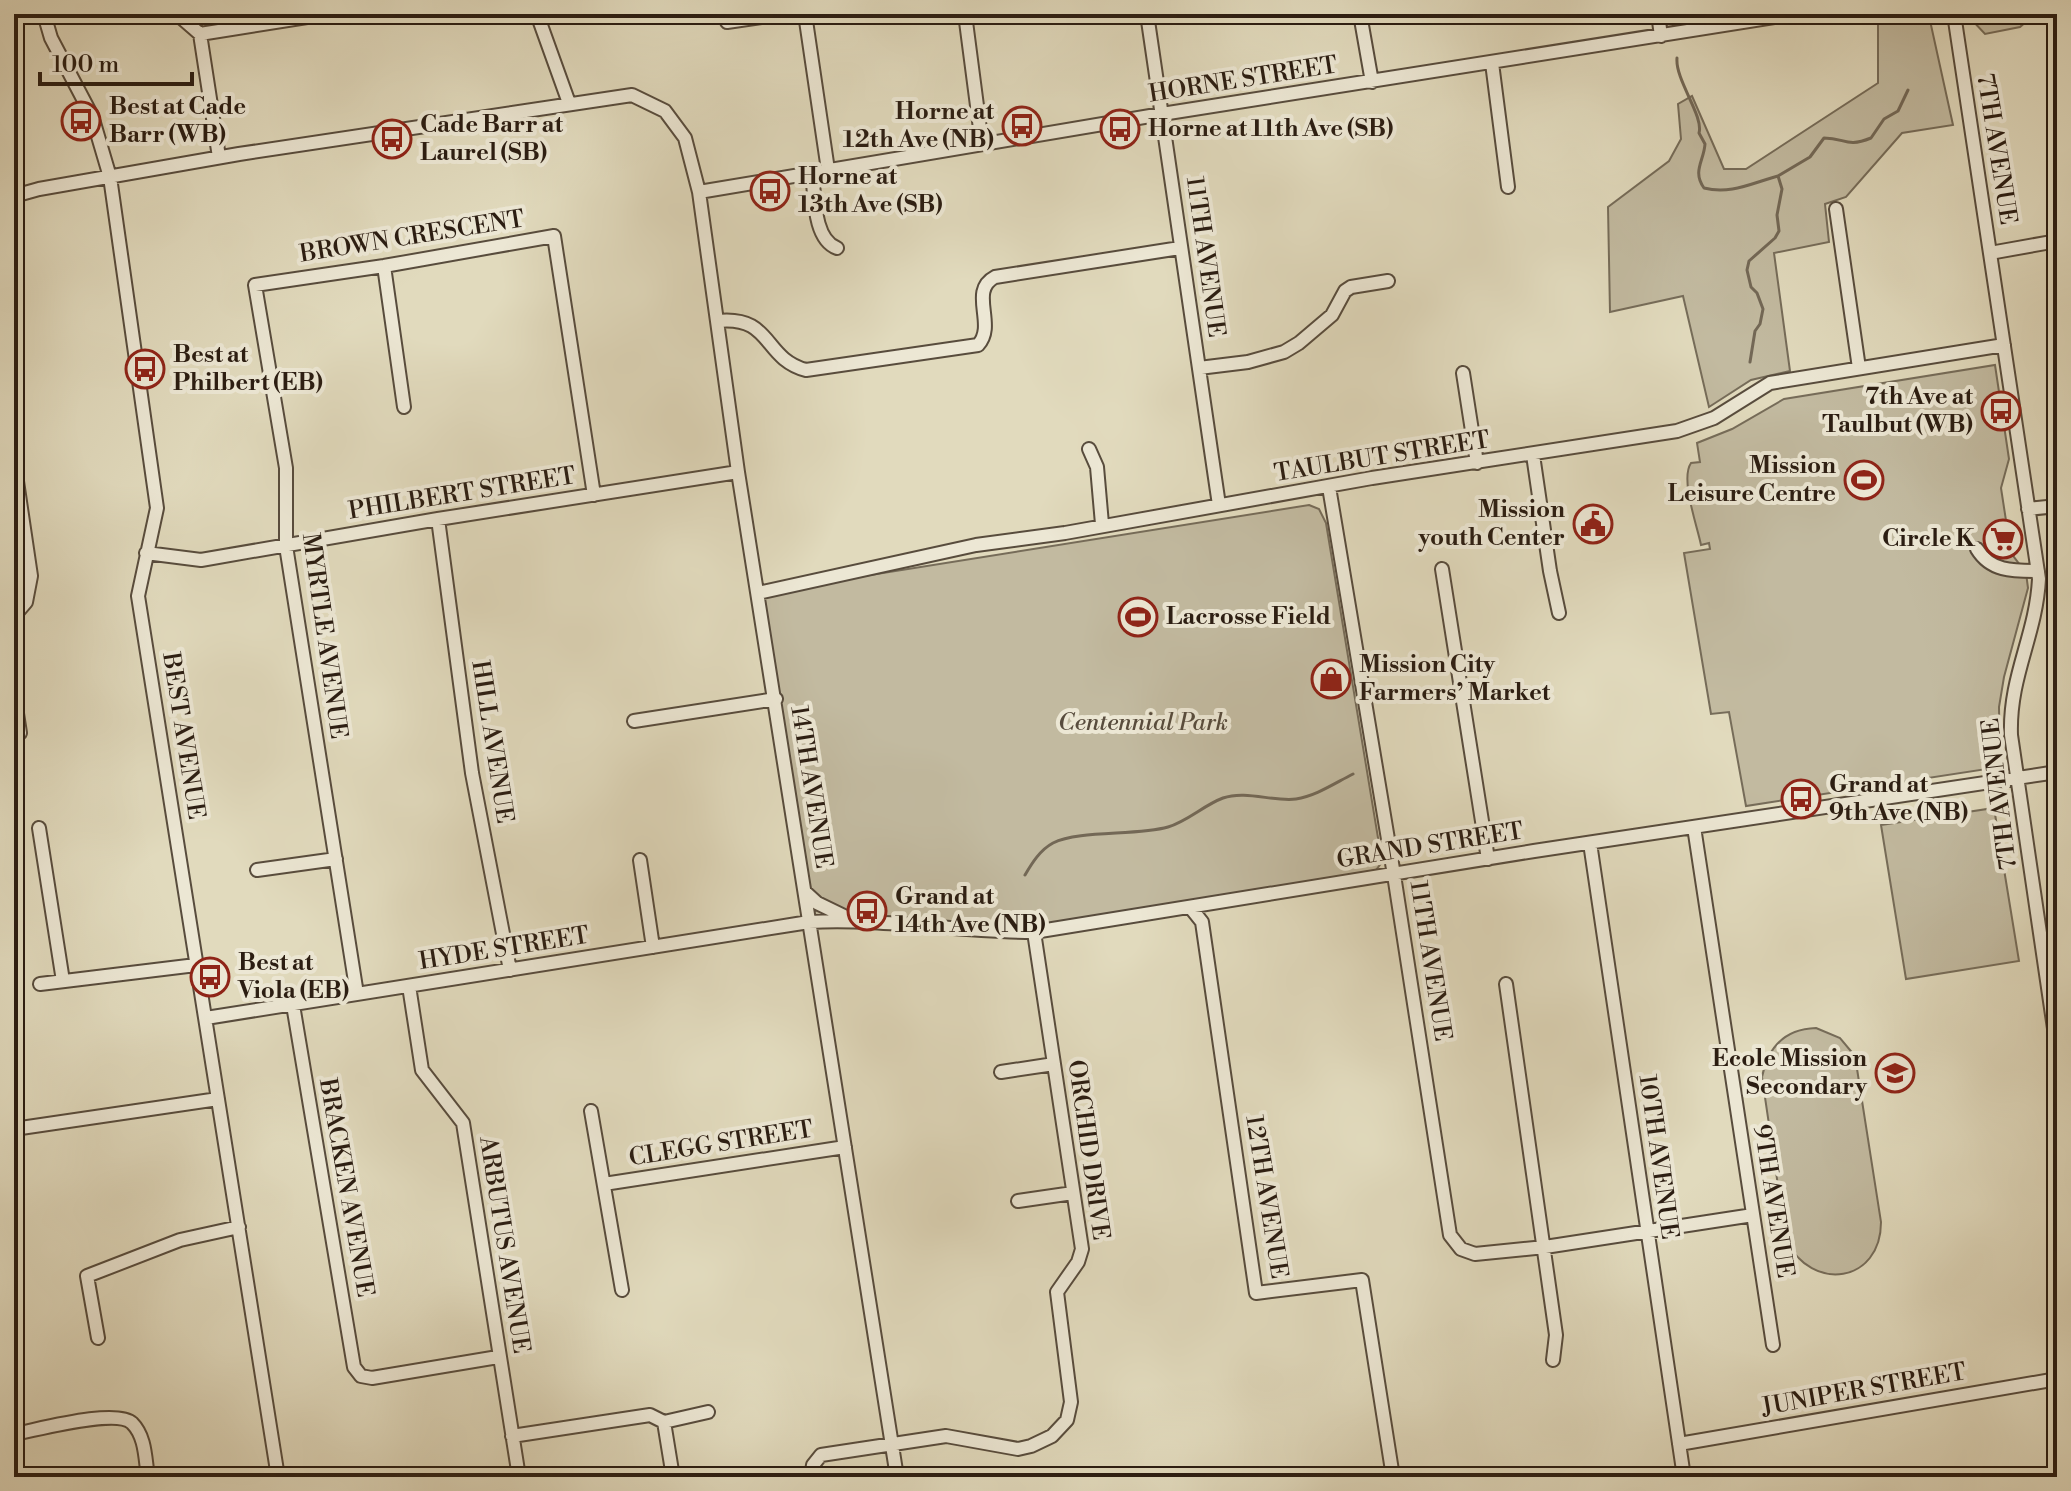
<svg xmlns="http://www.w3.org/2000/svg" width="2071" height="1491" font-family="'Libre Bodoni',serif">
<style>
.green{fill:#c2baa0;stroke:#766c59;stroke-width:2}
.lines{fill:none;stroke-linecap:round;stroke-linejoin:round}
.stream{stroke:#736856;stroke-width:3}
.minor-casing{stroke:#584c3d;stroke-width:16}
.minor{stroke:#ece7d4;stroke-width:12}
.labels{text-anchor:middle;dominant-baseline:central;stroke-width:8;stroke-linejoin:round;paint-order:stroke}
.street-label{font-size:24px;fill:#2b1d12;stroke:#ece7d4}
.poi-label{font-size:24px;font-weight:bold;fill:#2b1d12;stroke:#ece7d4;text-anchor:start}
.park-label{font-size:24px;font-style:italic;fill:#584c3d;stroke:#ece7d4}
</style>
<rect width="100%" height="100%" fill="#e1dabd"/>
<filter id="stains"><feTurbulence type="fractalNoise" baseFrequency=".0025" numOctaves="4"/><feColorMatrix values="0 0 0 0 .2 0 0 0 0 .09 0 0 0 0 .02 0 0 0 .5 -.17"/></filter>
<radialGradient id="worn" r=".72"><stop offset=".6" stop-color="#630" stop-opacity="0"/><stop offset="1" stop-color="#630" stop-opacity=".3"/></radialGradient>
<path class="green" d="M1971 14H2035L2020 27 1985 34 1971 19Z
M1929 16 1953 125 1902 133 1846 197 1825 204 1829 242 1774 253 1790 371 1751 380 1709 407 1683 296 1610 312 1608 207 1669 161 1681 139 1678 104 1692 96 1724 169H1746L1878 83V18Z
M1995 365 2009 459 2001 488 2011 553 2026 573 2028 588 2004 677 1999 707 2000 767 1746 806 1729 712 1711 714 1684 553 1710 549 1709 543 1701 545C1697 525 1680 479 1691 463L1700 462 1697 443 1732 429 1784 399Z
M1309 505 1319 509 1326 523 1382 862 1376 870 1201 905 1034 932 809 922 758 593Z
M1994 808 2019 961 1906 979 1881 825Z
M1816 1028 1840 1038 1855 1056 1881 1222C1881 1283 1812 1293 1786 1240L1762 1077C1768 1047 1784 1029 1816 1028Z"/>
<g class="lines">
<path class="stream" d="M1677 58C1675 80 1704 116 1699 133L1705 144C1704 161 1692 171 1704 188 1730 195 1752 183 1778 176
M1750 362 1755 331 1760 324 1763 309 1757 293 1751 287 1747 270 1749 261 1775 238 1779 231 1777 215 1782 189 1778 176 1810 157 1824 138C1846 138 1846 148 1871 138L1884 119 1898 111 1908 90
M1025 875C1032 863 1040 850 1053 843 1079 830 1137 836 1168 827 1188 821 1204 805 1223 798 1246 790 1273 802 1296 799 1316 796 1335 783 1353 774"/>
<g class="minor-casing">
<path id="minor" d="M44 14 51 38 92 116 110 177 157 508 138 596 278 1477
M177 14 200 34
M537 14 569 103
M805 14 828 170
M965 14 982 144
M1147 14 1219 505
M1360 14 1372 82
M1658 14 1661 36
M1954 14 2039 579C2036 636 2009 676 2011 735L2057 1049
M727 22 782 14
M200 34 326 14
M200 34 219 157
M1492 63 1508 187
M812 173C815 195 813 239 837 248
M699 192 1162 114 1794 14
M14 196 39 189 239 154 632 95 665 111 685 138 699 192 738 472 897 1477
M1836 209 1859 368
M1990 253 2057 241
M384 266 404 407
M717 321C773 315 762 358 806 370L978 345C997 325 968 291 995 277L1180 248
M1199 368 1248 362 1284 352 1299 343 1332 315 1345 291 1351 287 1388 281
M1463 373 1477 463
M1089 449 1097 467 1102 524
M1533 455 1550 571 1559 613
M14 461 31 576 26 602 14 616
M1329 487 1394 875 1450 1235 1461 1249 1475 1254 1545 1247 1753 1215
M2028 509 2057 506
M438 519 472 773 510 970
M1977 549C1991 572 2014 571 2038 571
M146 553 201 560 438 519 738 472
M1442 569 1488 859
M758 593 976 545 1065 533 1372 478 1677 431 1714 418 1770 383 2004 345
M14 694 20 733
M634 721 776 699
M1694 827 1773 1345
M39 828 63 981
M1590 843 1684 1477
M640 860 653 947
M257 870 336 859
M805 892 817 903 850 919
M1190 907 1202 922 1256 1293 1362 1280 1393 1477
M40 984 196 965
M1506 984 1556 1335 1553 1360
M409 986 422 1070 463 1123 519 1477
M357 994 286 546V468L255 285 384 266 554 236 594 495
M293 1005 354 1367 361 1376 372 1378 498 1357
M206 1018 809 922C884 918 958 932 1034 932L1534 851 2057 772
M1001 1072 1054 1064
M591 1111 622 1290
M14 1129 218 1099
M604 1184 845 1147
M1018 1201 1073 1193
M98 1338 87 1276 180 1240 239 1227
M664 1422 673 1477
M14 1434C37 1430 116 1408 132 1423 146 1437 145 1459 148 1477
M512 1436 650 1415 664 1422 708 1412
M1679 1444 2057 1379
M811 1477 813 1465 821 1455 946 1436 1018 1449 1031 1446 1052 1436 1067 1420 1071 1402 1057 1292 1078 1262 1082 1249 1034 932"/>
</g>
<use href="#minor" class="minor"/>
</g>
<defs>
<g id="bus-ring" transform="scale(2)"><circle r="9.5" fill="#ece7d4" stroke="#8f2418" stroke-width="1.5"/><path d="M-5-6H5V4H4V6H2V4H-2V6H-4V4H-5ZM-3.5-4V0h7V-4ZM-3.5 1.2v1.5H-2V1.2ZM2 1.2v1.5H3.5V1.2Z" fill="#8f2418"/></g>
<g id="stadium-ring" transform="scale(2)"><circle r="9.5" fill="#ece7d4" stroke="#8f2418" stroke-width="1.5"/><path d="M0-5a6.5 5 0 1 0 0 10a6.5 5 0 1 0 0-10ZM-3.5-1.8h7v3.6h-7Z" fill="#8f2418"/></g>
<g id="civic-ring" transform="scale(2)"><circle r="9.5" fill="#ece7d4" stroke="#8f2418" stroke-width="1.5"/><path d="M-.6-6.5H3V-4.5H.6V-3L4-1V1h2V6H-6V1h2V-1L-.6-3ZM-1.2 2.5V6h2.4V2.5Z" fill="#8f2418"/></g>
<g id="supermarket-ring" transform="scale(2)"><circle r="9.5" fill="#ece7d4" stroke="#8f2418" stroke-width="1.5"/><path d="M-6-5.5h2.5l.6 2H6L4.5 2H-2.5L-4.4-4H-6ZM-1.5 3.2a1.3 1.3 0 1 0 .1 0ZM3 3.2a1.3 1.3 0 1 0 .1 0Z" fill="#8f2418"/></g>
<g id="shop-ring" transform="scale(2)"><circle r="9.5" fill="#ece7d4" stroke="#8f2418" stroke-width="1.5"/><path d="M-5-2.5h2.3a2.7 3.5 0 0 1 5.4 0H5L5.5 6h-11ZM-1.5-2.5h3a1.5 2.3 0 0 0-3 0Z" fill="#8f2418"/></g>
<g id="school-ring" transform="scale(2)"><circle r="9.5" fill="#ece7d4" stroke="#8f2418" stroke-width="1.5"/><path d="M0-5L7-2L0 1L-7-2ZM-4 1L0 2.5L4 1V4Q0 6-4 4Z" fill="#8f2418"/></g>
</defs>
<g fill-rule="evenodd">
<use href="#bus-ring" x="81" y="121"/>
<use href="#bus-ring" x="1022" y="126"/>
<use href="#bus-ring" x="1120" y="129"/>
<use href="#bus-ring" x="392" y="139"/>
<use href="#bus-ring" x="770" y="191"/>
<use href="#bus-ring" x="145" y="369"/>
<use href="#bus-ring" x="2001" y="411"/>
<use href="#stadium-ring" x="1864" y="480"/>
<use href="#civic-ring" x="1593" y="524"/>
<use href="#supermarket-ring" x="2003" y="539"/>
<use href="#stadium-ring" x="1138" y="617"/>
<use href="#shop-ring" x="1331" y="679"/>
<use href="#bus-ring" x="1801" y="799"/>
<use href="#bus-ring" x="867" y="911"/>
<use href="#bus-ring" x="210" y="977"/>
<use href="#school-ring" x="1895" y="1073"/>
</g>
<g class="labels">
<g class="street-label">
<text transform="translate(1243 80) rotate(-9)">HORNE STREET</text>
<text transform="translate(1996 149) rotate(81)">7TH AVENUE</text>
<text transform="translate(412 237) rotate(-9)">BROWN CRESCENT</text>
<text transform="translate(1205 257) rotate(82)">11TH AVENUE</text>
<text transform="translate(1382 457) rotate(-9)">TAULBUT STREET</text>
<text transform="translate(462 494) rotate(-9)">PHILBERT STREET</text>
<text transform="translate(324 636) rotate(82)">MYRTLE AVENUE</text>
<text transform="translate(183 736) rotate(81)">BEST AVENUE</text>
<text transform="translate(492 742) rotate(81)">HILL AVENUE</text>
<text transform="translate(811 787) rotate(81)">14TH AVENUE</text>
<text transform="translate(2000 794) rotate(-97)">7TH AVENUE</text>
<text transform="translate(1430 846) rotate(-9)">GRAND STREET</text>
<text transform="translate(504 949) rotate(-9)">HYDE STREET</text>
<text transform="translate(1430 961) rotate(81)">11TH AVENUE</text>
<text transform="translate(721 1144) rotate(-9)">CLEGG STREET</text>
<text transform="translate(1088 1150) rotate(82)">ORCHID DRIVE</text>
<text transform="translate(1658 1157) rotate(82)">10TH AVENUE</text>
<text transform="translate(346 1188) rotate(80)">BRACKEN AVENUE</text>
<text transform="translate(1266 1197) rotate(81)">12TH AVENUE</text>
<text transform="translate(1773 1201) rotate(81)">9TH AVENUE</text>
<text transform="translate(504 1245) rotate(81)">ARBUTUS AVENUE</text>
<text transform="translate(1864 1390) rotate(-10)">JUNIPER STREET</text>
</g>
<g class="poi-label">
<text x="109" y="107">Best at Cade<tspan x="109" dy="28">Barr (WB)</tspan></text>
<text x="994" y="112" text-anchor="end">Horne at<tspan x="994" dy="28">12th Ave (NB)</tspan></text>
<text x="420" y="125">Cade Barr at<tspan x="420" dy="28">Laurel (SB)</tspan></text>
<text x="1148" y="129">Horne at 11th Ave (SB)</text>
<text x="798" y="177">Horne at<tspan x="798" dy="28">13th Ave (SB)</tspan></text>
<text x="173" y="355">Best at<tspan x="173" dy="28">Philbert (EB)</tspan></text>
<text x="1973" y="397" text-anchor="end">7th Ave at<tspan x="1973" dy="28">Taulbut (WB)</tspan></text>
<text x="1836" y="466" text-anchor="end">Mission<tspan x="1836" dy="28">Leisure Centre</tspan></text>
<text x="1565" y="510" text-anchor="end">Mission<tspan x="1565" dy="28">youth Center</tspan></text>
<text x="1975" y="539" text-anchor="end">Circle K</text>
<text x="1166" y="617">Lacrosse Field</text>
<text x="1359" y="665">Mission City<tspan x="1359" dy="28">Farmers’ Market</tspan></text>
<text x="1829" y="785">Grand at<tspan x="1829" dy="28">9th Ave (NB)</tspan></text>
<text x="895" y="897">Grand at<tspan x="895" dy="28">14th Ave (NB)</tspan></text>
<text x="238" y="963">Best at<tspan x="238" dy="28">Viola (EB)</tspan></text>
<text x="1867" y="1059" text-anchor="end">Ecole Mission<tspan x="1867" dy="28">Secondary</tspan></text>
</g>
<g class="park-label">
<text x="1143" y="723">Centennial Park</text>
</g>
</g>
<rect width="2071" height="1491" fill="none" stroke="#e1dabd" stroke-width="48"/>
<rect x="16" y="16" width="2039" height="1459" fill="none" stroke="#2b1d12" stroke-width="4"/>
<rect x="24" y="24" width="2023" height="1443" fill="none" stroke="#2b1d12" stroke-width="2"/>
<path d="M40 72v12h152v-12" fill="none" stroke="#2b1d12" stroke-width="4"/>
<text x="52" y="72" font-size="24" fill="#2b1d12" stroke="#ece7d4" stroke-width="6" paint-order="stroke">100 m</text>
<rect width="100%" height="100%" filter="url(#stains)"/>
<rect width="100%" height="100%" fill="url(#worn)"/>
</svg>
